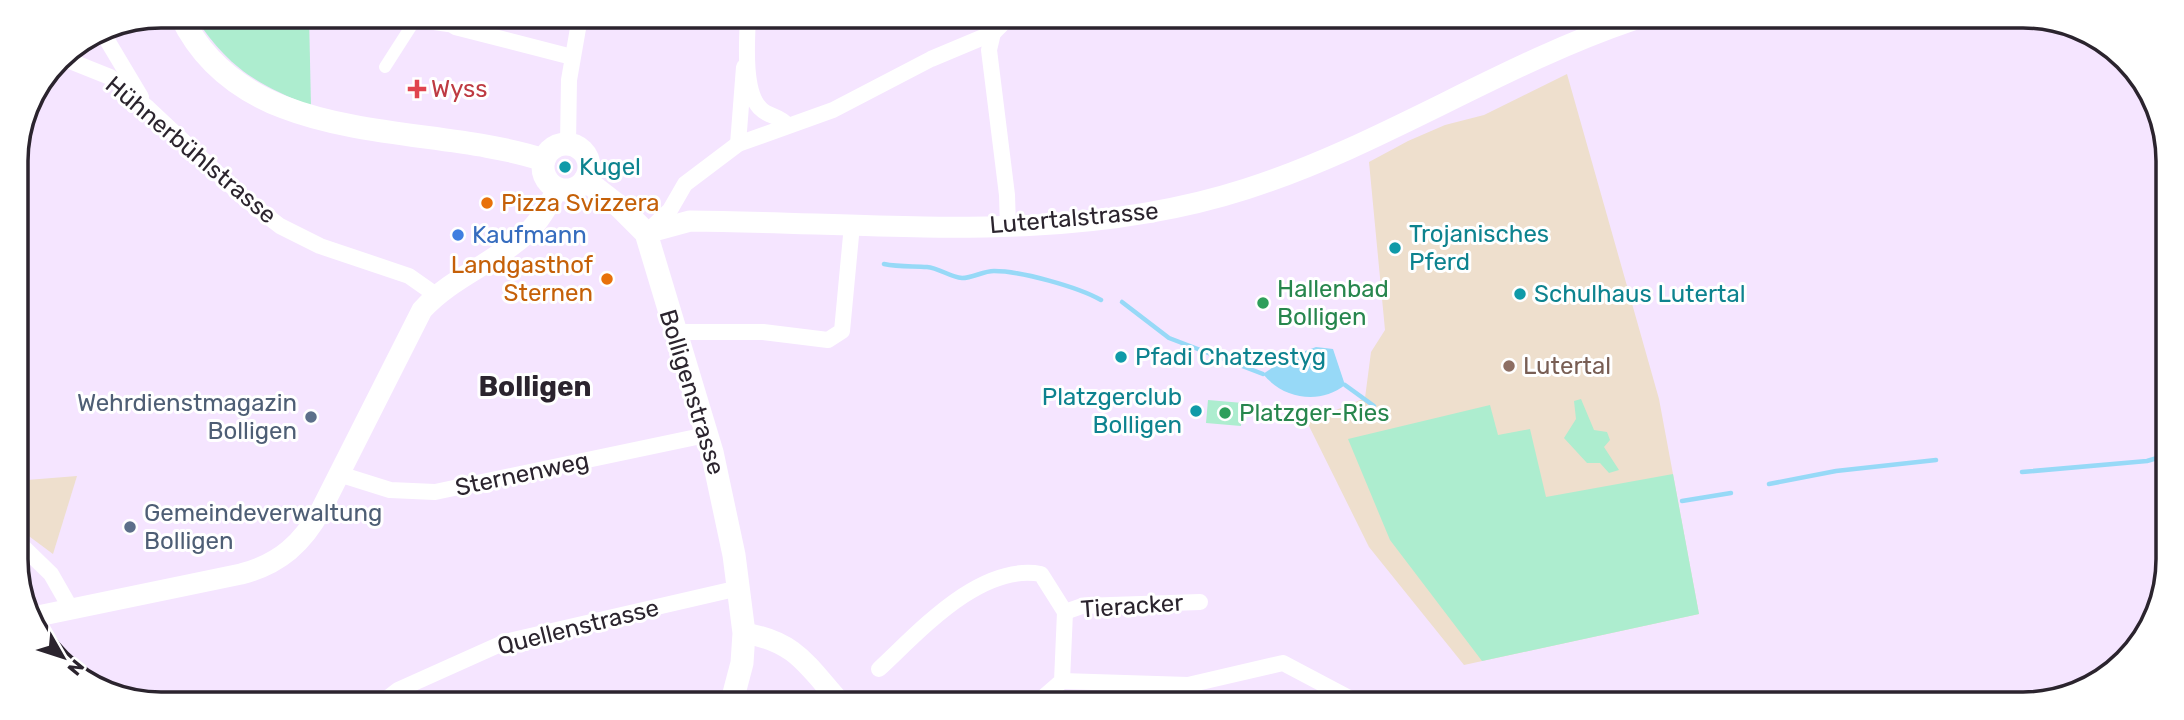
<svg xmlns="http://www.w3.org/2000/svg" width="2184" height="720" font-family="Rubik,sans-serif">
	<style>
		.education { fill: #eedfcd }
		.green { fill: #adedcf }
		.water { fill: #97d9f7 }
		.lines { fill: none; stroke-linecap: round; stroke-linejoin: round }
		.stream { stroke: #97d9f7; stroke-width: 4.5 }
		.pedestrian { stroke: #fff; stroke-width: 12 }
		.minor { stroke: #fff; stroke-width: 16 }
		.tertiary { stroke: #fff; stroke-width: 21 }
		.secondary { stroke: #fff; stroke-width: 23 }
		.health-dot { fill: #e0444e; stroke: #fff; stroke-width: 2.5 }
		.culture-dot { fill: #0f9aa8; stroke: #fff; stroke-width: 2.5 }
		.food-dot { fill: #e8710a; stroke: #fff; stroke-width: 2.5 }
		.shop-dot { fill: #3f7fe0; stroke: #fff; stroke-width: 2.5 }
		.leisure-dot { fill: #2e9e5b; stroke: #fff; stroke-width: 2.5 }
		.education-dot { fill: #8d6e63; stroke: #fff; stroke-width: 2.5 }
		.service-dot { fill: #5c6f8a; stroke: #fff; stroke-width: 2.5 }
		.labels { text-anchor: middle; stroke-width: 6; stroke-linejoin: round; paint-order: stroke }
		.health-label { font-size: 24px; fill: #be3a42; stroke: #fff; text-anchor: start }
		.street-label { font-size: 24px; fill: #2b242e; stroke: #fff }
		.culture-label { font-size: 24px; fill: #0d838f; stroke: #fff; text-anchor: start }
		.food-label { font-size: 24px; fill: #c56008; stroke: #fff; text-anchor: start }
		.shop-label { font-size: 24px; fill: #366cbe; stroke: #fff; text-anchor: start }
		.leisure-label { font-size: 24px; fill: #27864d; stroke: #fff; text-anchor: start }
		.education-label { font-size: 24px; fill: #785e54; stroke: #fff; text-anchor: start }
		.service-label { font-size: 24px; fill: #4e5e75; stroke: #fff; text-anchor: end }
		.quarter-label { font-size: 28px; font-weight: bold; fill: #2b242e; stroke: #fff }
		.rim { fill: none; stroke: #2b242e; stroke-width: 3.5 }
	</style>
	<rect width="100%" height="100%" fill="#f5e5ff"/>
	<!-- education -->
	<g class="education">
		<polygon points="1567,74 1659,399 1699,614 1464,665 1369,547 1307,422 1365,398 1371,352 1385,330 1369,162 1408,141 1445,125 1484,115"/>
		<polygon points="77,476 53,554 18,528 18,510 27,480"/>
	</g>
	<!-- green -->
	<g class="green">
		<path d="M194 16H309L311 106C255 84 228 67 194 16Z"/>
		<polygon points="1581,399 1594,430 1607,432 1610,440 1604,447 1619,470 1609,473 1600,463 1587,463 1564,438 1576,419 1574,401"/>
		<polygon points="1208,400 1243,403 1241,426 1206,423"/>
		<polygon points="1490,405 1498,435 1530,429 1546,497 1673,474 1699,614 1482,661 1390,540 1348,439"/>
	</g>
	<!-- water -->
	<path class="water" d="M1316 347 1333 349 1345 385C1320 405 1283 399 1263 374L1287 358Z"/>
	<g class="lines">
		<!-- stream -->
		<g class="stream">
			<path d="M884 264C899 267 912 266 927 267 939 268 950 277 962 278 973 278 983 271 994 271 1021 271 1078 287 1101 300"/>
			<polyline points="1122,302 1169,338 1263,374"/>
			<polyline points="1345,385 1374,406"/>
			<polyline points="2022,472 2147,461 2164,456"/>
			<polyline points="1769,484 1836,471 1936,460"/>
			<polyline points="1682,501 1731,493"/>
		</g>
		<!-- pedestrian -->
		<g class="pedestrian">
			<polyline points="392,18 455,27"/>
			<polyline points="385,67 417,17"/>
		</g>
		<!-- minor -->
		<g class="minor">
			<polyline points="376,16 392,18"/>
			<path d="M748 17C747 40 743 91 760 108 768 117 779 115 787 125"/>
			<polyline points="455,27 572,57"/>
			<polyline points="101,30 141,97"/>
			<polyline points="993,33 989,50 1007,195 1008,227"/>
			<polyline points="60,57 110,77 148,108 245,199 280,226 320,246 409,276 436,295"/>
			<polyline points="568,144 569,80 580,17"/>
			<polyline points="738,144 744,67"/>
			<polyline points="648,231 670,210 685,184 738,144 833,110 931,59 993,33 1008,18"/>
			<polyline points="675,332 763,332 828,340 842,331 852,225"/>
			<polyline points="339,474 390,490 435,492 706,435"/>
			<polyline points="18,542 51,574 71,609"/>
			<polyline points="1065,612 1082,606 1200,602"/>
			<path d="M879 669C920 631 980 563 1041 574L1065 612 1062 681 1039 701"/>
			<polyline points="1062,681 1188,685 1283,663 1353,700"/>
			<polyline points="385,700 398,690 505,642 739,588"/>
		</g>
		<!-- tertiary -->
		<g class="tertiary">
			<path d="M646 233 690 221C876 222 1066 247 1246 189 1381 146 1500 65 1633 20"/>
			<path d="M33 617 241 574C280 564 303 543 322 508L422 310C452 277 495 263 527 233 540 221 549 204 558 188"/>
			<path d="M744 633C795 641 807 665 839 701"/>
		</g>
		<!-- secondary -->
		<g class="secondary">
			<path d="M181 16C245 151 426 121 544 160"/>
			<circle cx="566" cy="167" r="23"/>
			<polyline points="585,180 620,207 646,233 712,452 734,555 744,633 742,663 732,701"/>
		</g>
	</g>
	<!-- markers -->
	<path class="health-dot" d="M413.5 78.5h7v7h7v7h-7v7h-7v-7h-7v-7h7z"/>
	<g class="culture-dot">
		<circle cx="565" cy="167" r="7"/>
		<circle cx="1395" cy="248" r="7"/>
		<circle cx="1520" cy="294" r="7"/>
		<circle cx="1121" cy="357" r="7"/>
		<circle cx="1196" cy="411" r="7"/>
	</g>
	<g class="food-dot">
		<circle cx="487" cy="203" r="7"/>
		<circle cx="607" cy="279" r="7"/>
	</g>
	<circle class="shop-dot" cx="458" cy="235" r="7"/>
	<g class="leisure-dot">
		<circle cx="1263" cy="303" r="7"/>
		<circle cx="1225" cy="413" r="7"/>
	</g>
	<circle class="education-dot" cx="1509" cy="366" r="7"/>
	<g class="service-dot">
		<circle cx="311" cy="417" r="7"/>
		<circle cx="130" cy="527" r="7"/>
	</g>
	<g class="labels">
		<!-- health labels -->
		<g class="health-label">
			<text x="431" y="97">Wyss</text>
		</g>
		<!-- street labels -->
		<g class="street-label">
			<text transform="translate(191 150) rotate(40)" y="8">Hühnerbühlstrasse</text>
			<text transform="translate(1074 218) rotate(-5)" y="8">Lutertalstrasse</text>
			<text transform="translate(692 392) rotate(73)" y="8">Bolligenstrasse</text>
			<text transform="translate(522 474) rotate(-12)" y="8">Sternenweg</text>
			<text transform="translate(1132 606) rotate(-4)" y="8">Tieracker</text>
			<text transform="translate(578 627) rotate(-14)" y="8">Quellenstrasse</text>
		</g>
		<!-- culture labels -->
		<g class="culture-label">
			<text x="579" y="175">Kugel</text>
			<text x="1409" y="242">Trojanisches<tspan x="1409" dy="28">Pferd</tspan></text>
			<text x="1534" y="302">Schulhaus Lutertal</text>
			<text x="1135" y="365">Pfadi Chatzestyg</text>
			<text x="1182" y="405" text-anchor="end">Platzgerclub<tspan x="1182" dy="28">Bolligen</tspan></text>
		</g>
		<!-- food labels -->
		<g class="food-label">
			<text x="501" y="211">Pizza Svizzera</text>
			<text x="593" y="273" text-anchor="end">Landgasthof<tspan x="593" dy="28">Sternen</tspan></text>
		</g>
		<!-- shop labels -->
		<g class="shop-label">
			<text x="472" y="243">Kaufmann</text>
		</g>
		<!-- leisure labels -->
		<g class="leisure-label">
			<text x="1277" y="297">Hallenbad<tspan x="1277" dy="28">Bolligen</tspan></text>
			<text x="1239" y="421">Platzger-Ries</text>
		</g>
		<!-- education labels -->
		<g class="education-label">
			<text x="1523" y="374">Lutertal</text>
		</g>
		<!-- service labels -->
		<g class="service-label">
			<text x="297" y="411">Wehrdienstmagazin<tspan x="297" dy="28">Bolligen</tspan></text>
			<text x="144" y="521" text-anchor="start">Gemeindeverwaltung<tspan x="144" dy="28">Bolligen</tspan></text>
		</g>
		<!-- quarter labels -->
		<g class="quarter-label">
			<text x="535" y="396">Bolligen</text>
		</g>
	</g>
	<!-- crop -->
	<path d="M0 0H2184V720H0ZM161 28H2023A133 133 0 0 1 2156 161V559A133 133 0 0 1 2023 692H161A133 133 0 0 1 28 559V161A133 133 0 0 1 161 28Z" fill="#fff" fill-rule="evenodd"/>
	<path class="rim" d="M161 28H2023A133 133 0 0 1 2156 161V559A133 133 0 0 1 2023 692H161A133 133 0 0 1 28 559V161A133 133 0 0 1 161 28Z"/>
	<!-- north arrow -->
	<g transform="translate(63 657) rotate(129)" stroke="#ffffff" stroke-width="5" paint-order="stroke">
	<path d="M0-5L12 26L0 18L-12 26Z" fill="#2b242e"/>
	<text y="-10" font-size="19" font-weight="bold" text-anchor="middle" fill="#2b242e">N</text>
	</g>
</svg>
